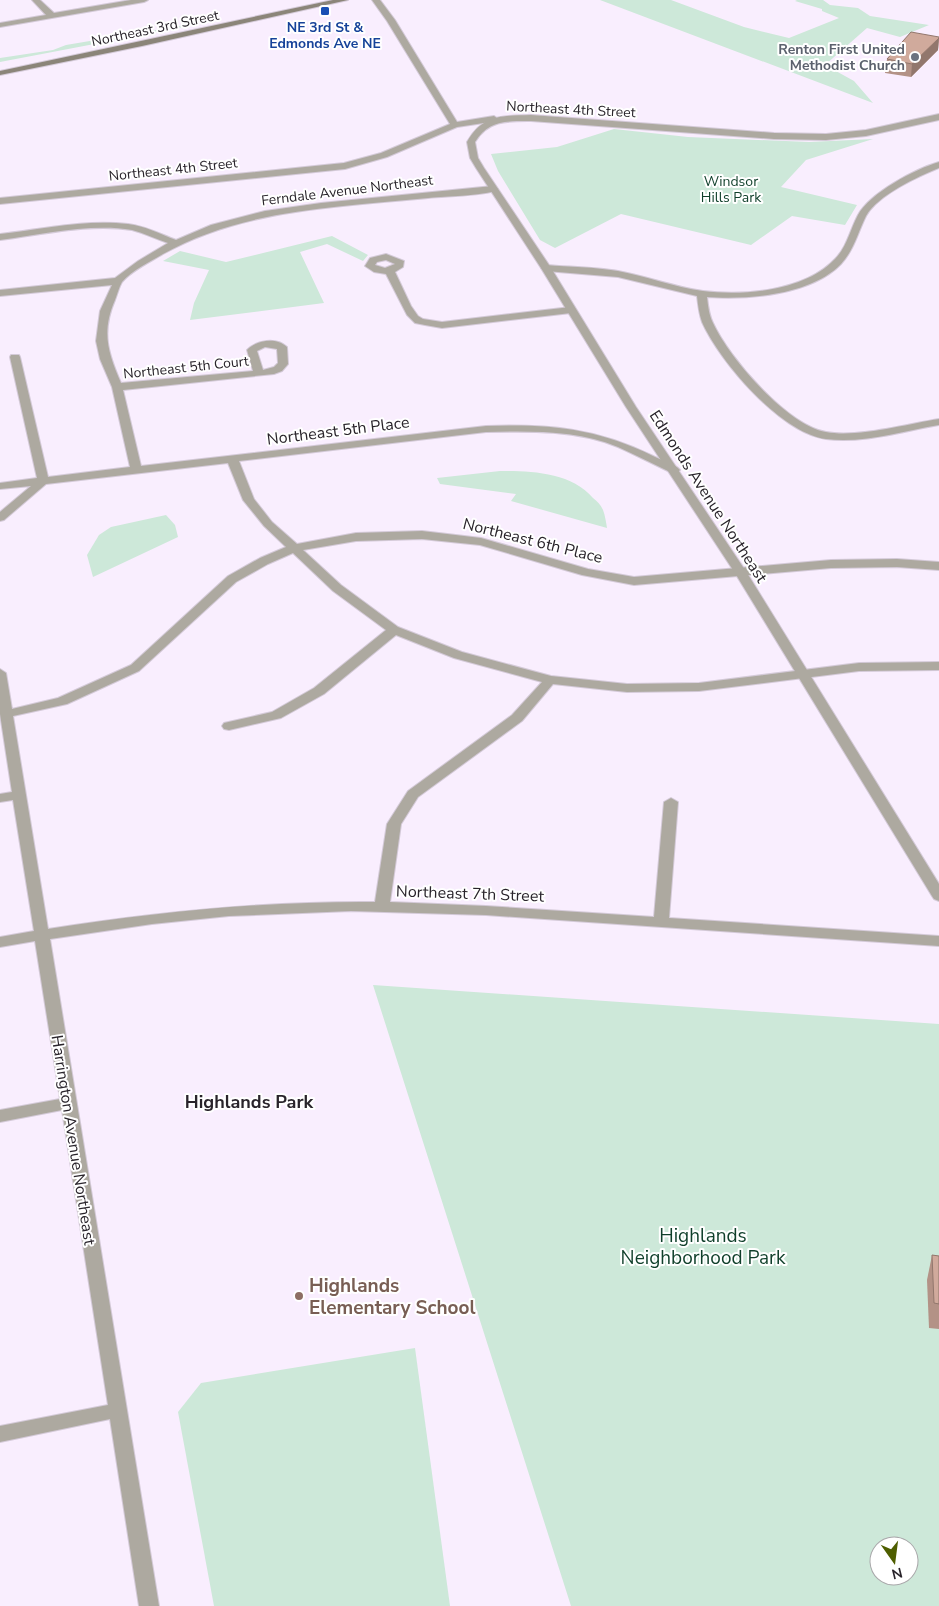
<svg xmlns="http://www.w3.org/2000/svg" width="939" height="1606" font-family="'Nunito Sans',sans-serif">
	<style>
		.green { fill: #cde8d9; fill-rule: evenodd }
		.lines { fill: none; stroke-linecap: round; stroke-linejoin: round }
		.minor-casing { stroke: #d4cad8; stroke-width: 2 }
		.tertiary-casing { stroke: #d4cad8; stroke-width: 2 }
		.secondary-casing { stroke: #d4cad8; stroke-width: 2 }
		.minor { fill: #ada9a0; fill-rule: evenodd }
		.tertiary { fill: #ada9a0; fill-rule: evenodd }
		.secondary { fill: #8b8579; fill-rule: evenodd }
		.wall { fill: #b39286 }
		.shaded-wall { fill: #92776d }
		.building { fill: #d0aa9c; stroke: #92776d }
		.transit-dot { fill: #1a4fb4; stroke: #fff; stroke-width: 2 }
		.worship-dot { fill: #6b7280; stroke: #fff; stroke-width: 2 }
		.education-dot { fill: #8d6e63; stroke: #fff; stroke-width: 2 }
		.labels { text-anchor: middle; stroke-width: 4; stroke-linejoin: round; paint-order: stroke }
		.far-transit-label { font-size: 14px; font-weight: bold; fill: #164399; stroke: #fff }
		.far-street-label { font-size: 14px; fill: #29242b; stroke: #fff }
		.far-worship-label { font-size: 14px; font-weight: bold; fill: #5b616d; stroke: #fff; text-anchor: end }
		.far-park-label { font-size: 14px; fill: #0f3f2a; stroke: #fff }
		.street-label { font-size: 16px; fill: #29242b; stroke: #fff }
		.neighbourhood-label { font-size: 18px; font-weight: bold; fill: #29242b; stroke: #fff }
		.near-park-label { font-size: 19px; fill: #0f3f2a; stroke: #fff }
		.near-education-label { font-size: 19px; font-weight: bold; fill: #785e54; stroke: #fff; text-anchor: start }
	</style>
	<rect width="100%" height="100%" fill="#f9eefe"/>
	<!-- green -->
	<g class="green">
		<polygon points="600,0 671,0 744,27 789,38 839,18 822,11 822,9 795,1 797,0 823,0 830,5 858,8 870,16 929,25 900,37 867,28 825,65 854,81 873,103"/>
		<polygon points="191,24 194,25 0,62 0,58 53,50 66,45"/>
		<polygon points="614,129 688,137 809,142 873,139 806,160 781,187 857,205 845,225 792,216 751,245 621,214 555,248 540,240 498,171 491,154 557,147"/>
		<polygon points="332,236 368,255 363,261 327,244 300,252 324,303 190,320 194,303 209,270 163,261 180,251 226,262"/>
		<path d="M500 471C531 471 571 472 593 498 597 501 601 505 603 510 605 515 606 522 607 528L511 501 516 494 440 484 437 478Z"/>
		<polygon points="166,515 175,525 178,537 93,577 87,555 99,535 111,527"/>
		<path d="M373 985 939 1024V1606H571ZM879 1546H909V1576H879Z"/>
		<polygon points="415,1348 450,1606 214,1606 178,1412 201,1383"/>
	</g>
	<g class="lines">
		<!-- minor casing -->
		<g class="minor-casing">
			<g id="minor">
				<polygon points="32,0 40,0 54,13 131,0 148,0 144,2 0,27 0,23 46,15"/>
				<polygon points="372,0 380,0 395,20 457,122 494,116 498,119 497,121 457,127 387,157 345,169 0,204 0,198 344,163 381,153 450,124 387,21"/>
				<path d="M939 162V168C917 177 878 195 866 216 858 232 854 250 841 264 811 295 748 300 707 297 708 306 709 315 713 323 729 358 787 425 826 432 857 438 907 424 939 419V425C903 431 862 444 826 439 781 433 720 362 702 322 699 314 698 305 697 296L618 277 546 271 541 268 546 265C570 267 594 267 618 271 646 276 674 287 703 291 744 296 805 291 835 259 847 247 850 230 858 215 870 193 915 169 939 162Z"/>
				<path d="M493 186 498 189 496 191C474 196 450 196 428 198 338 207 243 209 163 254 150 262 132 270 122 282 119 287 117 295 115 300 101 332 108 353 121 383L253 371 247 350C257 340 276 337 287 347L288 364 282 371 274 374 123 390 141 466 486 426C549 424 596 428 653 456 661 460 674 463 680 470L678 472H670C653 464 636 455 618 447 577 430 530 431 486 432L239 461 254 499 272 522 297 544 356 533 422 531 481 538 588 569 634 577 831 560 897 559 939 562V570L897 567 831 568 634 585 582 575 480 545 422 539 356 541 303 550 341 585 398 627 462 652 551 676 627 684 699 683 859 663 939 662V670L859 671 699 691 627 692 553 684 522 721 418 797 401 824 390 902 486 906 654 917 664 802 671 798 678 802 669 918 939 936V946L486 915 351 911 229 916 152 924 50 939 159 1606H139L110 1419 0 1442V1426L108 1405 62 1110 0 1122V1110L60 1099 35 941 0 947V937L34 931 13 800 0 802V794L12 792 0 714V669L6 673 12 709 58 698 131 665 228 576 260 558 286 547 264 526 243 500 228 463 46 484 4 520 0 521V512L31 486 0 489V483L37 478 10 357 11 355H19L20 357 48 477 130 467 112 387 100 359 96 341 100 311 112 285 0 296V290L115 278 138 261 168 243C156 239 144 233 132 230 89 223 42 235 0 240V234C42 229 86 219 128 224 145 226 160 234 176 240L211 225 265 211 321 203ZM265 347 277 349 278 363 274 367 263 370 257 351ZM293 553 333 591 386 630 314 688 272 712 224 723 222 726 224 729 229 730 281 718 324 694 396 635 454 658 542 682 512 715 408 791 387 824 375 902C265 901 157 912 48 929L13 716 67 704 139 671 236 582 268 564Z"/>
				<path d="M386 254 404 261 403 267 395 272 411 306 418 316 423 319 442 322 571 307 576 310 571 313 442 328 425 325 415 323 407 315 386 274 374 272 365 266 370 258ZM386 260 395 264 385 268 375 265 377 262Z"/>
			</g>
		</g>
		<!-- tertiary casing -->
		<g class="tertiary-casing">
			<path id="tertiary" d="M939 114V120L866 136 826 140 774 139 531 121C508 121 488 120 475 142L478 158 484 168 551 268 636 407 747 573 939 884V901L934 899 932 896 735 573 626 407 541 268 476 168 470 158 467 142C483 114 502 116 531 115L774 133 826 134 866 130Z"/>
		</g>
		<!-- secondary casing -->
		<g class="secondary-casing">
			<polygon id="secondary" points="333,0 348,0 142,46 0,75 0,71"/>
		</g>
		<!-- minor -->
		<use href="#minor" class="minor"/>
		<!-- tertiary -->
		<use href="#tertiary" class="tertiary"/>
		<!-- secondary -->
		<use href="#secondary" class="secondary"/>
	</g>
	<!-- wall -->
	<g class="wall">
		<polygon points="939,37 938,50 911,77 885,73 887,59"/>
		<polygon points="932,1255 939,1256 939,1329 929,1328 927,1280"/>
	</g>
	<!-- shaded-wall -->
	<polygon class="shaded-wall" points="939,38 938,50 911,77 912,64"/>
	<!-- building -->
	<g class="building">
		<polygon points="911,32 939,37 939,38 912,64 887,59"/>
		<polygon points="932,1255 939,1256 939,1304 934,1303"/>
	</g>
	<!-- markers -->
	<rect class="transit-dot" x="320" y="6" width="10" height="10" rx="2.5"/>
	<circle class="worship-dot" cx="915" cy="57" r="5"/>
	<circle class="education-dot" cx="299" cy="1296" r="5"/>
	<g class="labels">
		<!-- far-transit labels -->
		<g class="far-transit-label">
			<text x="325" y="32">NE 3rd St &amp;<tspan x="325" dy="16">Edmonds Ave NE</tspan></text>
		</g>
		<!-- far-street labels -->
		<g class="far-street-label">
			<text transform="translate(155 28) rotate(-12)" y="5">Northeast 3rd Street</text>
			<text transform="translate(571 109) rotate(3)" y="5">Northeast 4th Street</text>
			<text transform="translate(173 169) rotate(-6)" y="5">Northeast 4th Street</text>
			<text transform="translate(347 190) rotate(-7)" y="5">Ferndale Avenue Northeast</text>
			<text transform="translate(186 367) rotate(-6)" y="5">Northeast 5th Court</text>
		</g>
		<!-- far-worship labels -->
		<g class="far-worship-label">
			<text x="905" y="54">Renton First United<tspan x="905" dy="16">Methodist Church</tspan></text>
		</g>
		<!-- far-park labels -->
		<g class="far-park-label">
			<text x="731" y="186">Windsor<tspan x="731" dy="16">Hills Park</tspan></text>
		</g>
		<!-- street labels -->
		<g class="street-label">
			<text transform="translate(338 430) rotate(-7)" y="6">Northeast 5th Place</text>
			<text transform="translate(709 496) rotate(57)" y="6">Edmonds Avenue Northeast</text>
			<text transform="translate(533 540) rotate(14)" y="6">Northeast 6th Place</text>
			<text transform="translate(470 893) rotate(2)" y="6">Northeast 7th Street</text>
			<text transform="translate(74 1140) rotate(81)" y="6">Harrington Avenue Northeast</text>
		</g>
		<!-- neighbourhood labels -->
		<g class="neighbourhood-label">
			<text x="249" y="1108">Highlands Park</text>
		</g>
		<!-- near-park labels -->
		<g class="near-park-label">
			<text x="703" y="1242">Highlands<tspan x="703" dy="22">Neighborhood Park</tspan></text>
		</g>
		<!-- near-education labels -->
		<g class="near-education-label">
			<text x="309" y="1292">Highlands<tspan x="309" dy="22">Elementary School</tspan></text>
		</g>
	</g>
	<!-- north arrow -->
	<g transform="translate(894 1561) rotate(166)"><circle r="24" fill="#ffffff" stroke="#a9a7aa"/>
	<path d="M0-4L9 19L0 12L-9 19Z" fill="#4e5e00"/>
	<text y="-8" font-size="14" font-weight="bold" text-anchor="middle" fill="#29242b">N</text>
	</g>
</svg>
